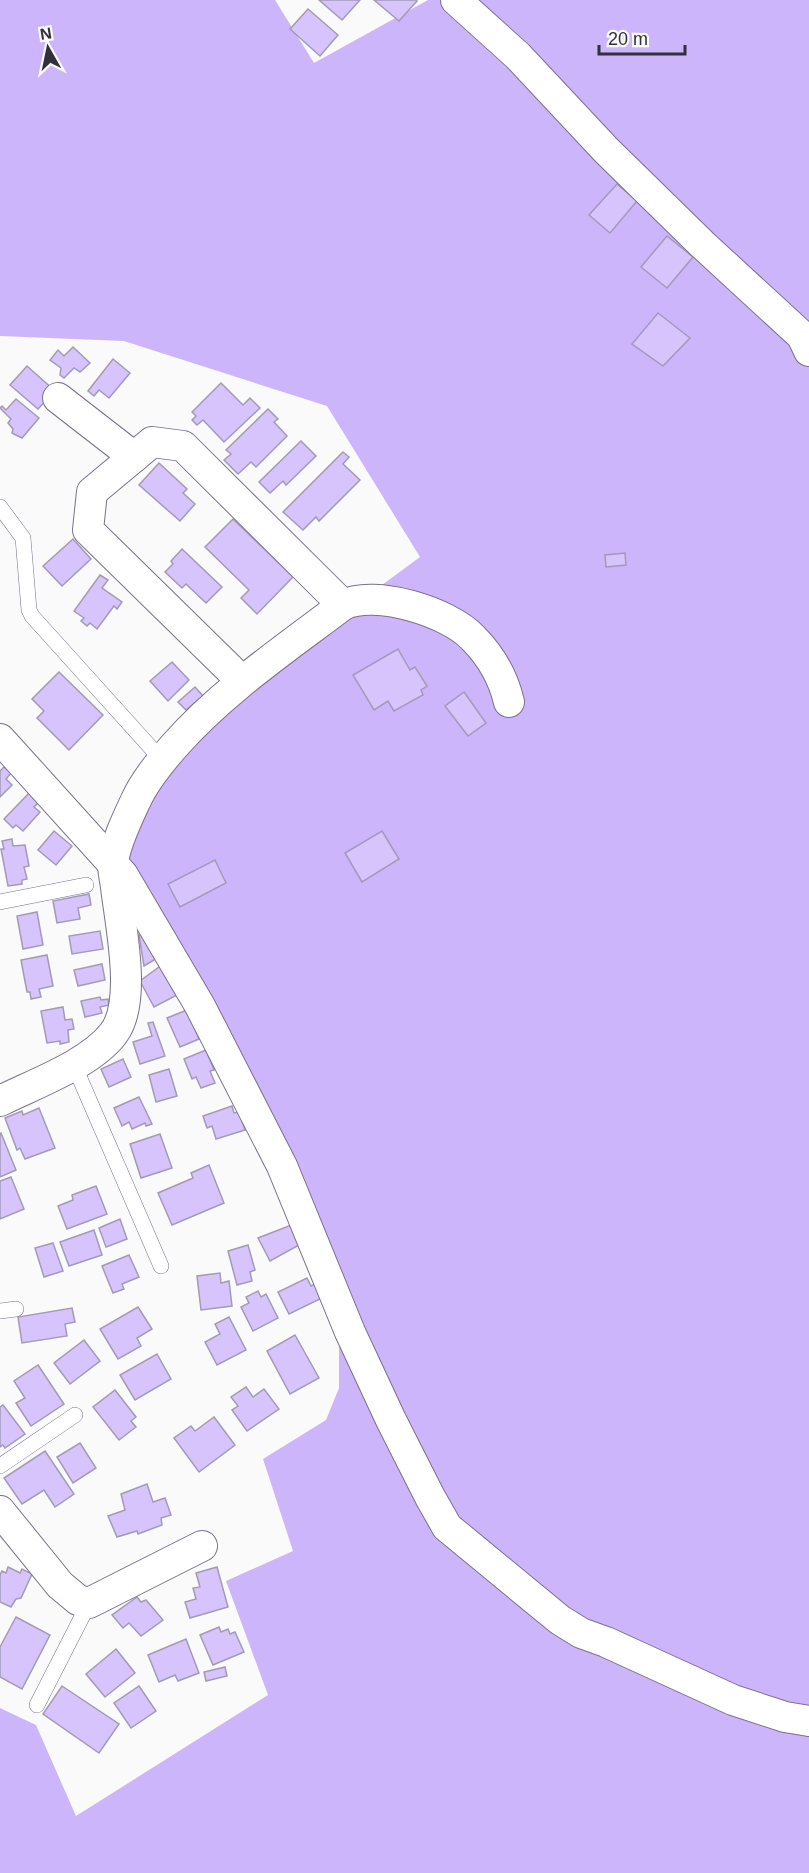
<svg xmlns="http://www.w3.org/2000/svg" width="809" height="1873" font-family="Arial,sans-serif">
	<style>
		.forest { fill: #ccb5fa }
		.building { fill: #d7c4fc; stroke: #a39ab8; stroke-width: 1.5 }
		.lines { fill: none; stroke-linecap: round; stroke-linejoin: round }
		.lane-casing { stroke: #7a718d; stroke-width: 16 }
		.street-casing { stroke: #7a718d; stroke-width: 32 }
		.lane { stroke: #fff; stroke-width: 15 }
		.street { stroke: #fff; stroke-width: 30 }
	</style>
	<rect width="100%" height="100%" fill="#fafafa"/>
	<!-- forest -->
	<polygon class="forest" points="0,0 275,0 314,63 428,0 809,0 809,1873 0,1873 0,1708 36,1725 76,1816 268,1695 226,1581 293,1551 263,1459 326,1420 339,1388 339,1338 268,1109 129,881 129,818 187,737 291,652 420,557 327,406 124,341 0,336"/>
	<!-- building -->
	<g class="building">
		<polygon points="319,0 360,0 342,20"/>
		<polygon points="374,0 416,0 417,1 399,21"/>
		<polygon points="308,9 338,35 320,56 290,29"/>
		<polygon points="617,184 637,201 610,233 589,215"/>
		<polygon points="667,236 693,257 667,288 641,267"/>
		<polygon points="658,313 690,338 663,366 632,344"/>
		<polygon points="73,347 90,363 80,372 74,368 64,378 60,375 61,368 50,360 58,350 64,356"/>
		<polygon points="113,359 130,373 109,398 99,390 94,396 88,391"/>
		<polygon points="27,366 55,391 38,409 10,385"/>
		<polygon points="221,383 243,405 250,398 260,408 224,442 203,420 197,425 192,420 196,416 192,412"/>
		<polygon points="16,399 39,418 22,438 12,433 13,429 8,423 11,419 0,408 2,406 6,410"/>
		<polygon points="268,409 278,419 274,422 287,436 256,467 251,462 238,474 224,460 231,454 226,450"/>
		<polygon points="301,441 316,456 286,485 283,481 270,493 259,482"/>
		<polygon points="343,452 349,457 343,464 360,480 319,521 316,517 303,530 283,512"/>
		<polygon points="159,463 187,489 183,493 195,504 180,521 139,485"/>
		<polygon points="233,519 293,577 257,614 241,598 249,590 205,547"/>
		<polygon points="73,539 91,559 62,586 43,566"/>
		<polygon points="182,549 222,587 206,603 186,584 182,588 165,572 173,564 171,561"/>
		<polygon points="625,553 626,565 606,567 605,555"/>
		<polygon points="100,575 108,580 102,588 122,602 117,609 114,606 97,629 90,623 87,626 81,621 84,618 74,611"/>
		<polygon points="398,649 410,670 415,667 427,686 421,690 423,695 394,711 388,701 374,710 353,675"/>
		<polygon points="172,662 189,680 168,701 150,681"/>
		<polygon points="59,672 103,715 69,750 37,718 44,711 32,699"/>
		<polygon points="195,687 203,696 186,710 178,702"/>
		<polygon points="464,692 486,723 468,736 445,706"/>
		<polygon points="4,767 11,773 6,779 12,785 0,797 0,771"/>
		<polygon points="31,791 41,800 34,807 40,812 23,831 16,825 13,828 4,819"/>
		<polygon points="54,831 72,846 56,865 38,850"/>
		<polygon points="382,831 399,859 362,882 345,853"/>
		<polygon points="12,839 13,846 25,845 29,866 24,867 27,879 22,880 22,884 8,886 1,849 4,849 2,841"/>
		<polygon points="215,860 226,883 180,907 168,884"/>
		<polygon points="89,894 91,905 78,908 80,919 57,923 53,901"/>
		<polygon points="37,912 43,945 23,949 17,916"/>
		<polygon points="100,931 103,949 72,954 69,936"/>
		<polygon points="145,934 159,957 144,966 139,935"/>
		<polygon points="47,955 53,986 39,989 41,997 31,999 30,992 27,992 21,960"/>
		<polygon points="102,964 105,980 78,986 74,970"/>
		<polygon points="163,964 179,994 154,1007 140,981"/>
		<polygon points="100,997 101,1000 108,999 109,1005 100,1007 102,1013 85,1017 81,1001"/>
		<polygon points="63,1007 65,1020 72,1019 74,1029 68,1030 69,1042 60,1044 60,1041 47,1043 41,1011"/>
		<polygon points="187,1010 199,1039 180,1047 167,1018"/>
		<polygon points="153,1022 165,1056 140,1064 133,1042 152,1036 148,1023"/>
		<polygon points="206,1050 214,1070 210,1071 215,1083 201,1088 196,1077 192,1079 184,1059"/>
		<polygon points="123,1059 131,1077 109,1087 101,1069"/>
		<polygon points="169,1069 177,1096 156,1102 149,1075"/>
		<polygon points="139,1097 152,1124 146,1126 145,1123 132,1129 129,1122 122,1126 114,1108"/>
		<polygon points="232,1106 234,1113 239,1112 245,1130 216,1139 212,1126 207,1128 203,1116"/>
		<polygon points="39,1108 55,1148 25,1159 20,1148 17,1150 5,1118 22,1111 23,1115"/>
		<polygon points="1,1133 16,1170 0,1177 0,1134"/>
		<polygon points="160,1134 172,1168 141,1178 130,1144"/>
		<polygon points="209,1165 224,1203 172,1225 158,1193 193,1178 191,1173"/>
		<polygon points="11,1177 24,1209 0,1219 0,1181"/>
		<polygon points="96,1186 107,1214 67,1229 58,1206 73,1200 72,1195"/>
		<polygon points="120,1219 127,1239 106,1247 99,1228"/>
		<polygon points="294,1224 301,1244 270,1261 258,1238"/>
		<polygon points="94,1230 102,1255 69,1266 60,1242"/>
		<polygon points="53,1243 63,1271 44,1277 35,1248"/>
		<polygon points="248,1245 255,1270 250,1272 252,1281 237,1285 228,1251"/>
		<polygon points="129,1255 139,1277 122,1284 124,1289 113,1293 102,1266"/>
		<polygon points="220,1273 221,1283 229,1281 232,1306 201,1310 197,1276"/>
		<polygon points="307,1278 311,1286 317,1283 324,1297 289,1314 278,1292"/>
		<polygon points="258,1291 261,1297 266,1294 278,1318 253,1331 241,1307 249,1303 246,1297"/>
		<polygon points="138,1307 152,1329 137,1338 141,1346 118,1359 100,1329"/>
		<polygon points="72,1308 75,1322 65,1324 67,1336 22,1343 18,1317"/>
		<polygon points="229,1317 246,1350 217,1365 205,1342 220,1334 215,1324"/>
		<polygon points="295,1335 319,1378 290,1394 267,1351"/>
		<polygon points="84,1340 100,1361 70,1384 54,1363"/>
		<polygon points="157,1354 171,1379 135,1400 120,1375"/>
		<polygon points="38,1365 64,1404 31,1426 16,1403 25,1398 14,1381"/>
		<polygon points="246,1387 253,1397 264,1389 279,1409 247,1431 232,1410 238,1406 231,1397"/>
		<polygon points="115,1390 136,1417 131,1421 136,1427 119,1440 93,1407"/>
		<polygon points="3,1405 25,1434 5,1448 3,1445 0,1447 0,1407"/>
		<polygon points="214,1417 235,1445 199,1472 174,1438 191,1426 195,1431"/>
		<polygon points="80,1443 96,1468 73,1483 57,1457"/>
		<polygon points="45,1451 74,1494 55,1507 44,1490 22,1504 4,1478"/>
		<polygon points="147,1484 153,1502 165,1498 171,1515 161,1518 162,1525 138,1534 137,1531 117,1537 108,1516 125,1510 121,1494"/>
		<polygon points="8,1567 20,1573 22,1569 32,1574 21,1598 16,1599 11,1607 0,1602 0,1575 2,1571 6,1573"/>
		<polygon points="217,1567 228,1607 190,1618 185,1602 196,1599 193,1588 200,1587 196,1573"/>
		<polygon points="137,1597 141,1602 146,1600 163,1620 141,1636 129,1623 123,1628 112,1615"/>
		<polygon points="16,1617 50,1635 22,1689 0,1677 0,1647"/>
		<polygon points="219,1627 221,1632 228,1629 230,1634 235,1632 244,1652 213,1665 200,1635"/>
		<polygon points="186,1639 199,1673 178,1681 175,1675 159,1682 148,1655"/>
		<polygon points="116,1649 135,1673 105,1697 86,1674"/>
		<polygon points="225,1667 227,1676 206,1681 204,1672"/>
		<polygon points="62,1686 119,1724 99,1753 43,1714"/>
		<polygon points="139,1686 156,1711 131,1728 114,1703"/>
	</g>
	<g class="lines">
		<!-- lane casing -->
		<g class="lane-casing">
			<g id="lane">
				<polyline points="0,507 23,538 29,610 32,616 162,760"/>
				<polyline points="0,902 86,885"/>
				<polyline points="74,1065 161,1266"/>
				<polyline points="0,1311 16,1309"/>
				<polyline points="0,1466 75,1415"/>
				<polyline points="37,1705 89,1603"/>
			</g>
		</g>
		<!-- street casing -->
		<g class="street-casing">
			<g id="street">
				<polyline points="456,0 518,56 606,150 702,244 802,336 809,351"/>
				<polyline points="58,398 134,457"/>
				<polyline points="242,681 88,530 92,492 152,442 183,446 343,605"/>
				<polyline points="0,739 123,875 200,1006 282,1166 350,1332 391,1420 430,1497 447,1527 560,1620 581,1633 606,1642 733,1700 785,1717 809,1721"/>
				<path d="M0 1101C34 1084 90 1064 113 1034 138 1003 120 924 116 887 115 880 113 871 113 864 114 846 128 817 136 800 145 780 161 761 175 745 224 690 285 649 343 605 375 589 449 612 473 638 492 657 503 677 509 702"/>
				<polyline points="0,1511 60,1585 78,1600 89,1603 202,1546"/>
			</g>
		</g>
		<!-- lane -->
		<use href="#lane" class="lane"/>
		<!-- street -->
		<use href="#street" class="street"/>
	</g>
	<!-- north arrow -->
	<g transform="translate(48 48) rotate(351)" stroke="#fafafa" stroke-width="4.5" paint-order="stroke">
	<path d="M0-4.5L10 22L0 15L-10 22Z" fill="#332f3b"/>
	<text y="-9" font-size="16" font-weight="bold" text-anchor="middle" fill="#332f3b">N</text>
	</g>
	<!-- scale -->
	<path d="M599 45v9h86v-9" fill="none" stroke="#332f3b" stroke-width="3"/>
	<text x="608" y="45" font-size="18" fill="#332f3b" stroke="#fafafa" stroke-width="4.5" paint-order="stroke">20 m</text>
</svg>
